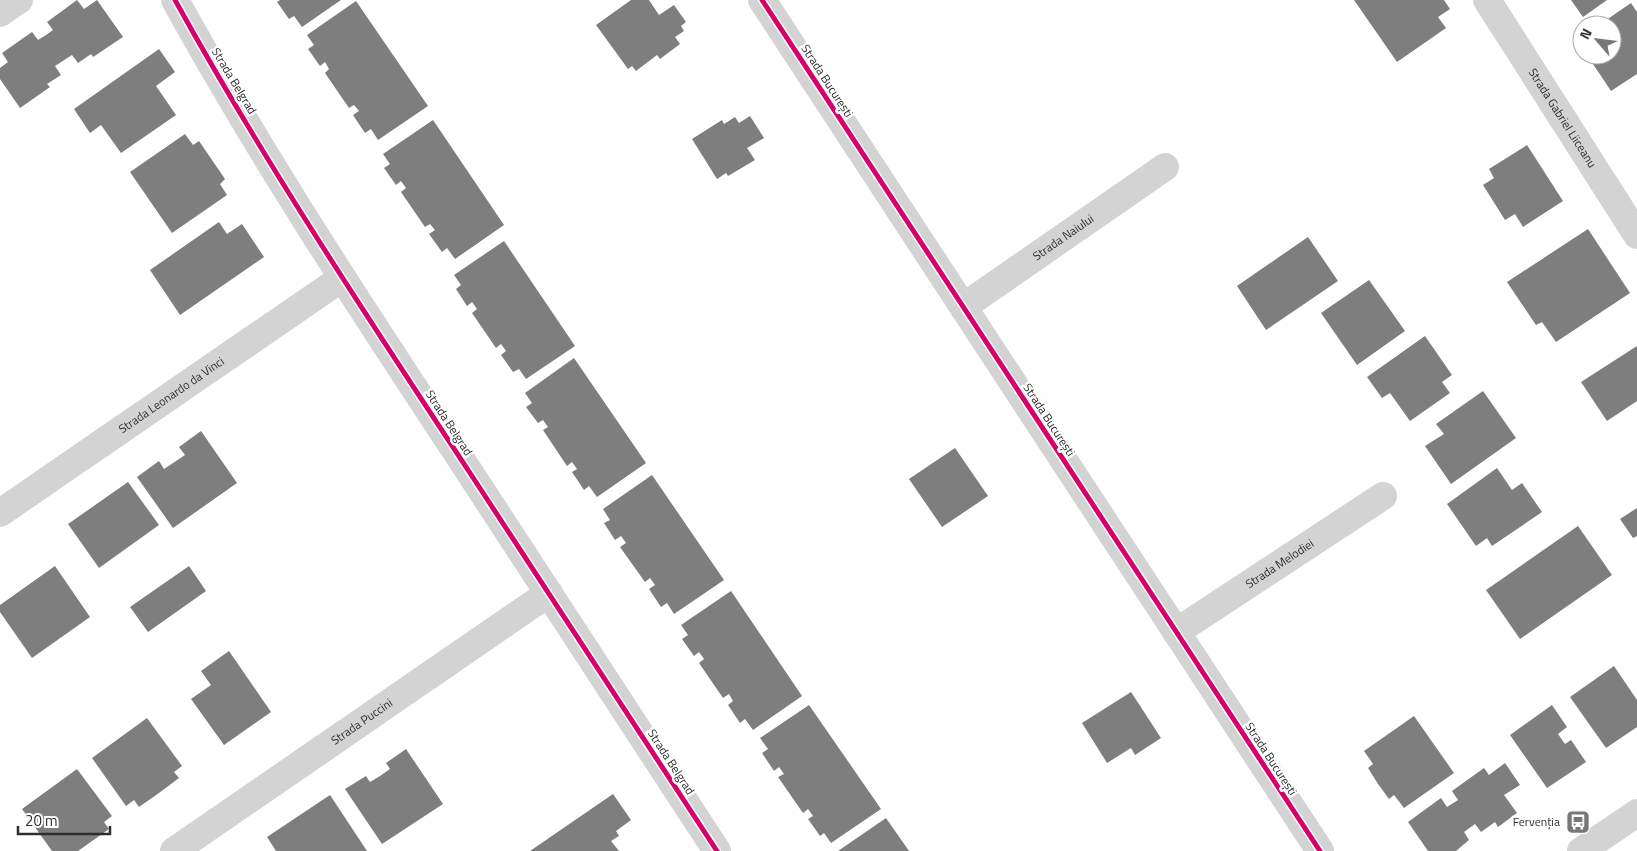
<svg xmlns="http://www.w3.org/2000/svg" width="1637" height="851" font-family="'Titillium Web',sans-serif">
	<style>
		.building { fill: #7e7e7e }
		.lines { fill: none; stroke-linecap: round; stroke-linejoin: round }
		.minor { stroke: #d3d3d3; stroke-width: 28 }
		.cycleway-casing { stroke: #fff; stroke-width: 8 }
		.cycleway { stroke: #d6006c; stroke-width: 5 }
		.labels { text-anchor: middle; stroke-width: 5; stroke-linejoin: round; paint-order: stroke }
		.street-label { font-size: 12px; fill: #2e2e2e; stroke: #fff }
		.poi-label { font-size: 12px; fill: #2e2e2e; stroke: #fff; text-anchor: end }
	</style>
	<rect width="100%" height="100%" fill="#fff"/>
	<!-- building -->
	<g class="building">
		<polygon points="77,0 84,9 97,0 123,37 93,57 91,54 78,63 72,55 55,66 61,75 47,84 50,87 20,108 0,79 0,68 8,62 2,53 32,32 38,40 46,35 53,30 47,22"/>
		<polygon points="280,0 341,0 302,27 294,16 289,19 277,2"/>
		<polygon points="631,0 649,0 659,15 674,5 686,22 681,26 684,31 675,37 680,44 660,59 657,55 636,71 632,66 628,69 596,25"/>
		<polygon points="1354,0 1444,0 1450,9 1438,17 1446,28 1397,62"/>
		<polygon points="1571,0 1607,0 1583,17"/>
		<polygon points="356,1 428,106 378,140 371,129 365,133 353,115 359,111 354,105 349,108 325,73 329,69 325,62 320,66 308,49 314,45 307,35"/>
		<polygon points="1631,3 1637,12 1637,74 1611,91 1587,55 1612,55 1612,25 1599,25"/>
		<polygon points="159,49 175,72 156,86 176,115 121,153 101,125 90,133 74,109"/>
		<polygon points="750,116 764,138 747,148 755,160 728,176 726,173 717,179 692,139 722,120 724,124 735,117 739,123"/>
		<polygon points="433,120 504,225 455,259 447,248 442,252 429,234 435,230 430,224 425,227 401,192 406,188 401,181 396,185 384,168 390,164 383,154"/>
		<polygon points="185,134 193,145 199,141 225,179 220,184 227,195 172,233 130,172"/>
		<polygon points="1527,145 1563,201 1523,227 1515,214 1505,220 1483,185 1494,178 1489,169"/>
		<polygon points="219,222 227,234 242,224 264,257 180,315 150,270"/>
		<polygon points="1588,229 1630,293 1556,342 1542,322 1536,325 1507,282"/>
		<polygon points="1308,237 1338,281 1266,330 1237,286"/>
		<polygon points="504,241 575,346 526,379 519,369 513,372 501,355 506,351 501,344 496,348 472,313 477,309 472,302 467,306 456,289 461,285 454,275"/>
		<polygon points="1369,280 1405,331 1357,365 1321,313"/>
		<polygon points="1425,336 1452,375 1442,382 1450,393 1410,421 1390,393 1382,398 1367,377"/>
		<polygon points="1637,346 1637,401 1607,421 1581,382"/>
		<polygon points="574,358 646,463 597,497 589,486 584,490 572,472 577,469 572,462 567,466 543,430 548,427 543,420 538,423 526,407 532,403 525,393"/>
		<polygon points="1483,391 1516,438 1451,484 1425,446 1444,434 1436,424"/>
		<polygon points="201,431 237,483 173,528 137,477 159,461 164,469 185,455 179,447"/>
		<polygon points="955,448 988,496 942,527 909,479"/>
		<polygon points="1497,468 1512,490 1522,483 1542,512 1492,546 1487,538 1476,546 1447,504"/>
		<polygon points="652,475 724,580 674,614 667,603 661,607 649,589 655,585 650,578 645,582 620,547 626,543 621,536 615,540 604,523 610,520 603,509"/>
		<polygon points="128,482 159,525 99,568 68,524"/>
		<polygon points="1637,508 1637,536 1633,538 1620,519"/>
		<polygon points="1578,526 1612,575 1520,639 1486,590"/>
		<polygon points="55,566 90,617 32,658 0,612 0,605"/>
		<polygon points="189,566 206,591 148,632 130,607"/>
		<polygon points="731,591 802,696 753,730 745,719 740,723 728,705 733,701 729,694 723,698 699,663 704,659 699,652 694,656 682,639 688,635 681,625"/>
		<polygon points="229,651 271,712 224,745 191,699 211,685 201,671"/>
		<polygon points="1614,666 1637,700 1637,727 1606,748 1570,697"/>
		<polygon points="1131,692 1161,738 1135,755 1131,748 1107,763 1082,723"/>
		<polygon points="809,705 881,809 831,843 824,833 820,836 808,819 813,816 808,809 803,813 778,777 784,774 779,767 774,771 762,753 768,749 760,738"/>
		<polygon points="1552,705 1567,727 1558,734 1565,744 1571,740 1586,762 1547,788 1510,735"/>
		<polygon points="1414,716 1454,773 1404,808 1394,795 1389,799 1378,784 1368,768 1373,764 1364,751"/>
		<polygon points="147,718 182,766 174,772 179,778 159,793 139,807 134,800 126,806 92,758"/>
		<polygon points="406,749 443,804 382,844 345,789 366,776 370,782 380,776 390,769 386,763"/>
		<polygon points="1505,763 1520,785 1504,795 1517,813 1498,827 1495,822 1481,832 1475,824 1464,832 1469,840 1456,851 1428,851 1408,822 1441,798 1447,807 1458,800 1452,791 1484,768 1489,775"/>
		<polygon points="77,769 112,816 104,822 109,829 78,851 52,851 22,809"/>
		<polygon points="613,794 631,820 616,831 619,836 611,841 619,851 530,851"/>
		<polygon points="330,795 367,851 276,851 267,837"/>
		<polygon points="886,818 909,851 838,851"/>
	</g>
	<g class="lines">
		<!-- minor -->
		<g class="minor">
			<path d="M175 0C265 163 368 318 470 473 553 599 635 725 717 851"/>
			<polyline points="762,0 1320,851"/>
			<path id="s1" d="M1487 0 1637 235"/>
			<polyline points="0,13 19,0"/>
			<path id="s2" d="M963 307 1165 167"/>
			<path id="s3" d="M0 513 342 278"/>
			<path id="s4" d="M1176 632 1383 496"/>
			<path id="s5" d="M174 851 549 593"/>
			<polyline points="1581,851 1637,813"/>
		</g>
		<!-- cycleway casing -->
		<g class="cycleway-casing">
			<g id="cycleway">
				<path d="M175 0C265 163 368 318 470 473 553 599 635 725 717 851"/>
				<polyline points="762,0 1320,851"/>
			</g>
		</g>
		<!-- cycleway -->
		<use href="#cycleway" class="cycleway"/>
	</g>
	<!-- icons -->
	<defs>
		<g id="bus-square" transform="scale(1.25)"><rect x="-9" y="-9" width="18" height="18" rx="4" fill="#777" stroke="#fff"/><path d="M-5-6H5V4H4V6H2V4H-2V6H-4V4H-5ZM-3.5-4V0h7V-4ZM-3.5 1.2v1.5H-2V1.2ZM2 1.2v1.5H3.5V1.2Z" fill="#fff"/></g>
	</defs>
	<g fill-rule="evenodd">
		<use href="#bus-square" x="1578" y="822"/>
	</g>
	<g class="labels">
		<!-- street labels -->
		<g class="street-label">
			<text transform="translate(234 81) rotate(59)" y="4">Strada Belgrad</text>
			<text transform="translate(827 81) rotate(57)" y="4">Strada București</text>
			<text dy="4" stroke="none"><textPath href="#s1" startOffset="140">Strada Gabriel Liiceanu</textPath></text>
			<text dy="4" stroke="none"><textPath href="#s2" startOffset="122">Strada Naiului</textPath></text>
			<text dy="4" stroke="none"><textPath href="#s3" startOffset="208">Strada Leonardo da Vinci</textPath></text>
			<text transform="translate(1049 420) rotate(57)" y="4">Strada București</text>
			<text transform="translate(449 423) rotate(57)" y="4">Strada Belgrad</text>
			<text dy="4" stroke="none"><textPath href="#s4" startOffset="124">Strada Melodiei</textPath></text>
			<text dy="4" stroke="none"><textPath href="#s5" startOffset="228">Strada Puccini</textPath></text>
			<text transform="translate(1271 759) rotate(57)" y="4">Strada București</text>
			<text transform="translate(671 762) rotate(57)" y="4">Strada Belgrad</text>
		</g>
		<!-- poi labels -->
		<g class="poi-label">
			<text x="1560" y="826">Fervenția</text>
		</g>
	</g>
	<!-- north arrow -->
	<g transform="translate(1597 40) rotate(298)"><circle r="24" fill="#ffffff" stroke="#ababab"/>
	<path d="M0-4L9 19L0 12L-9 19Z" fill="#777777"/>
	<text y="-8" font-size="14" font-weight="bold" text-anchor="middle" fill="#2e2e2e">N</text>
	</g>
	<!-- scale -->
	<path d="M18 826v8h92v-8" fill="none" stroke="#2e2e2e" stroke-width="2.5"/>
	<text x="25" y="826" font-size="15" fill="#2e2e2e" stroke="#ffffff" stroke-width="4" paint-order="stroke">20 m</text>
</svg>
